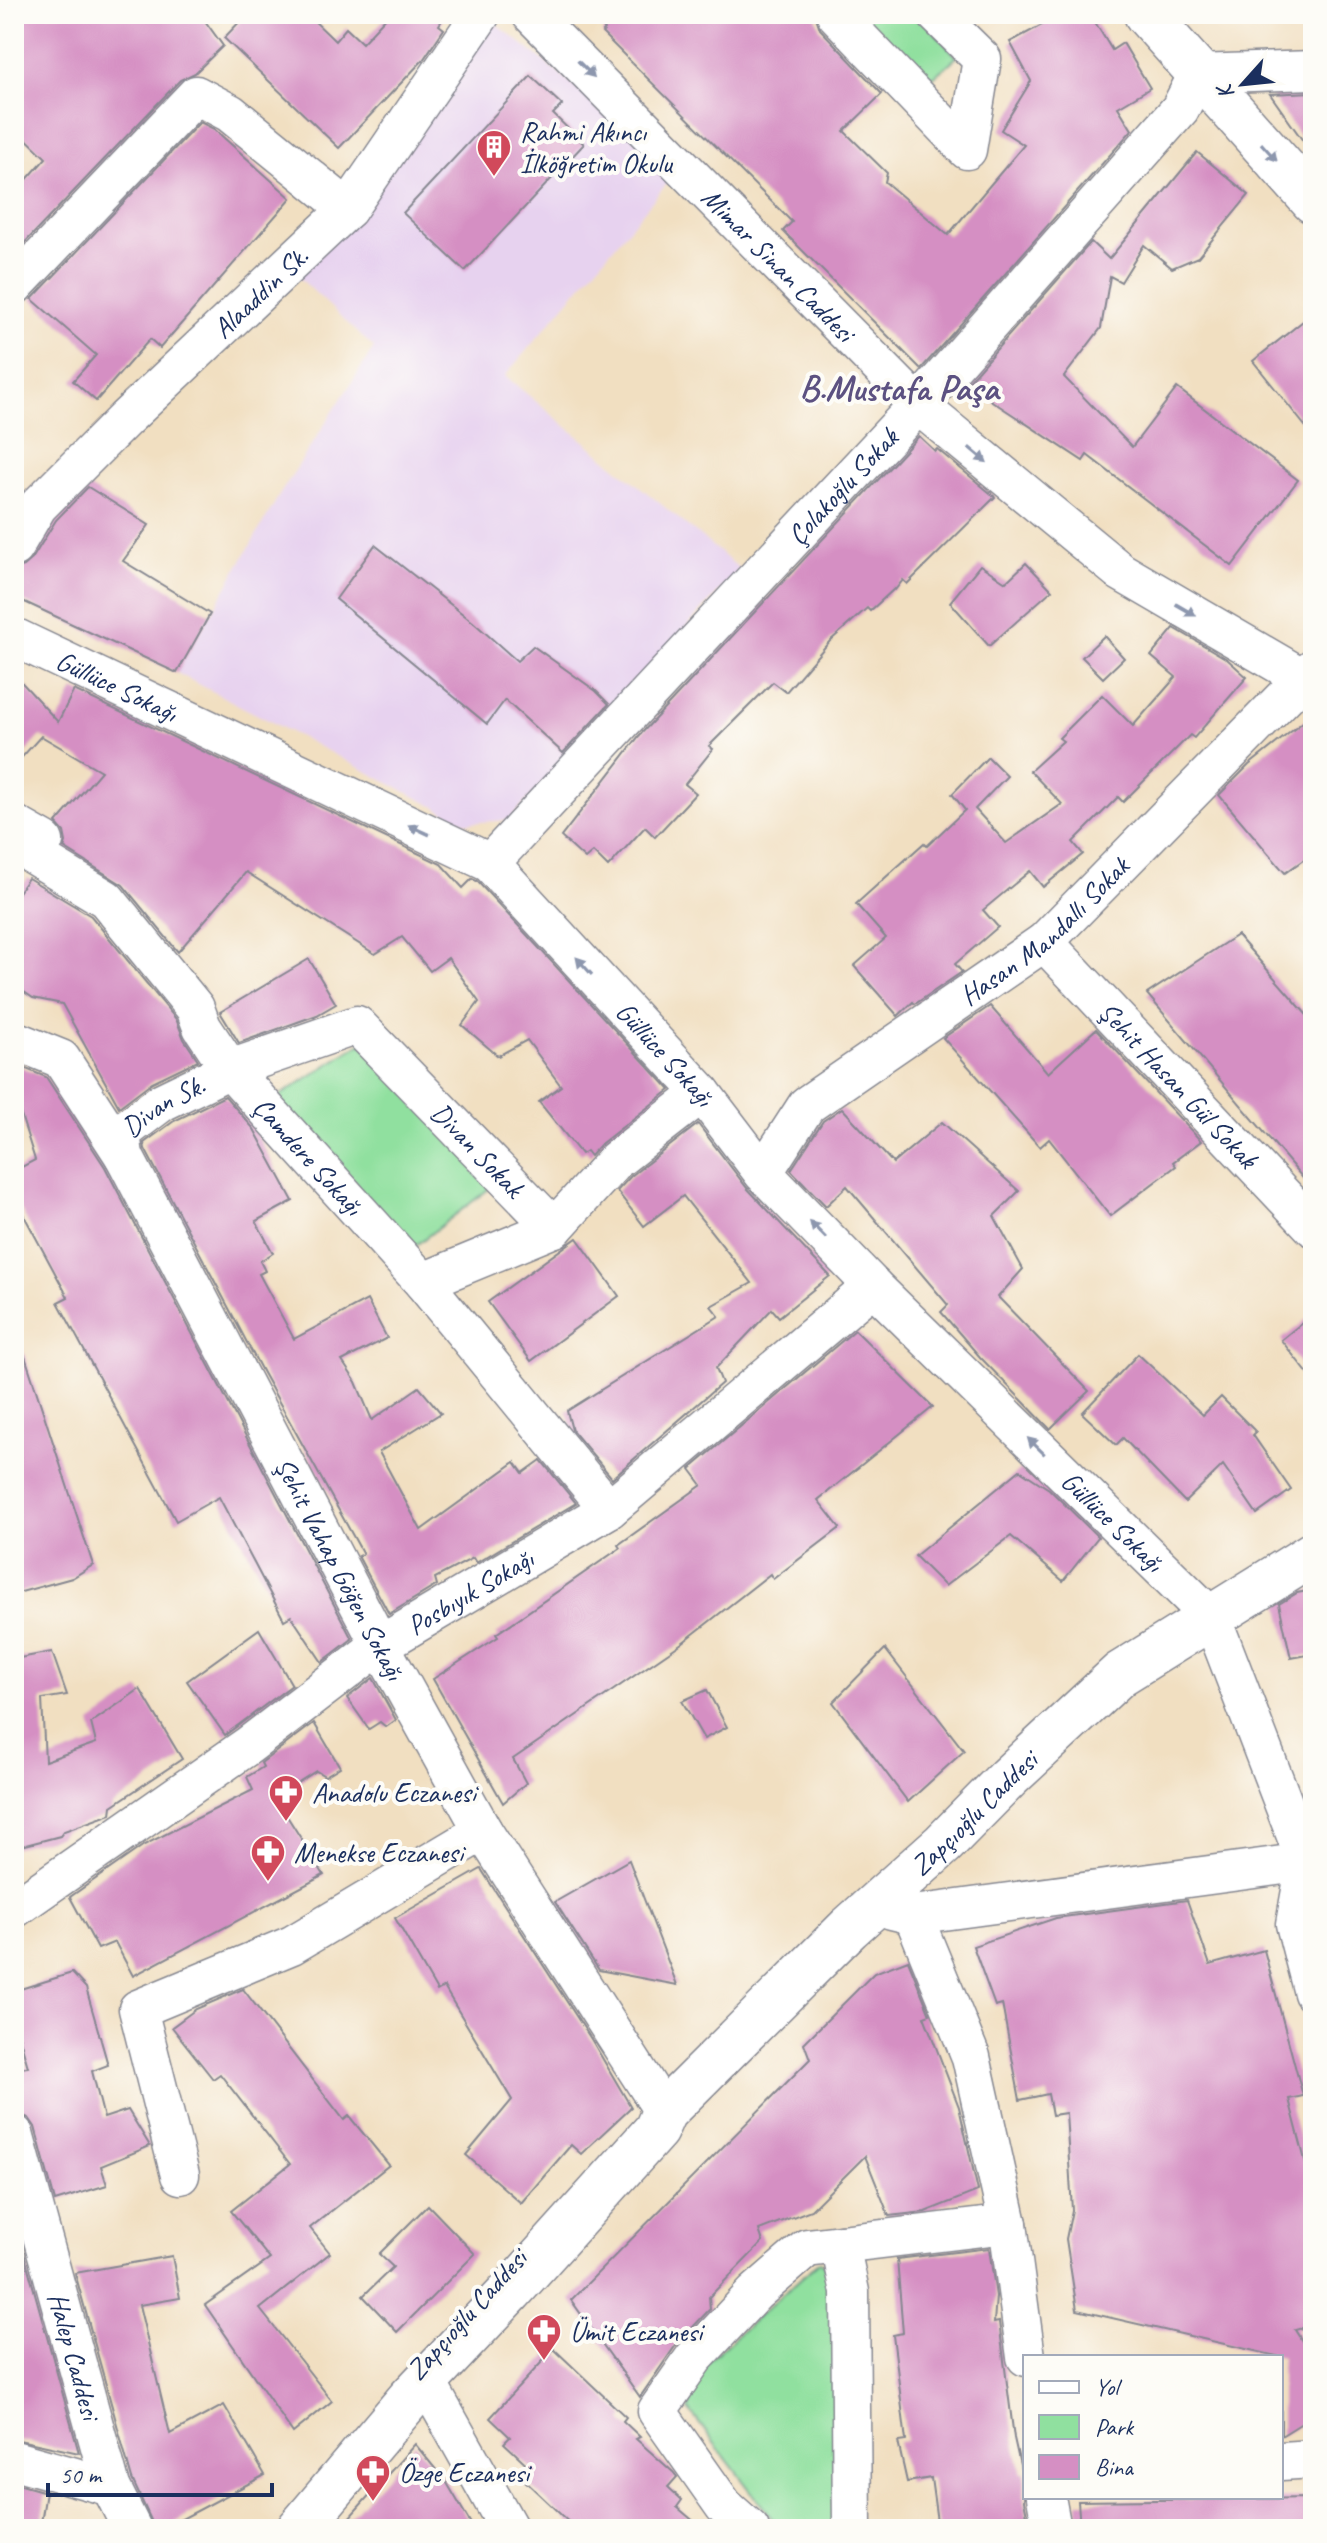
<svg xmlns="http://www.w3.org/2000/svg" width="1327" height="2543" font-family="Caveat,sans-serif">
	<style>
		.built { fill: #e7d2ef }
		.green { fill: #90e09f; stroke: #56887e; stroke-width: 2 }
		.building { fill: #d58fc3 }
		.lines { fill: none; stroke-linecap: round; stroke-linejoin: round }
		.minor-casing { stroke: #868790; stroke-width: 41 }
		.major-casing { stroke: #868790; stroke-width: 47 }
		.minor { stroke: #fff; stroke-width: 38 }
		.major { stroke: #fff; stroke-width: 44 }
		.oneway { fill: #8d97ae }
		.labels { text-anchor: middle; stroke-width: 8; stroke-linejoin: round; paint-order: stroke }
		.poi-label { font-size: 28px; fill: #1b2f5e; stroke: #fdfcf7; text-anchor: start }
		.street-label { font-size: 28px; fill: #1b2f5e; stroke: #fdfcf7 }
		.district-label { font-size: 36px; font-weight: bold; fill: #5c5181; stroke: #fdfcf7 }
	</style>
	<rect width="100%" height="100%" fill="#fdfcf7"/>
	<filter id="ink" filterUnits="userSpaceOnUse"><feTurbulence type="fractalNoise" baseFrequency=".0125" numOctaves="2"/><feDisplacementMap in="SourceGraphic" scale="16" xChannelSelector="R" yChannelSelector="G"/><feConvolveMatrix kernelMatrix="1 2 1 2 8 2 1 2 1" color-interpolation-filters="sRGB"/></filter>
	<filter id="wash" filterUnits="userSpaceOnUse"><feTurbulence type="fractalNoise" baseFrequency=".006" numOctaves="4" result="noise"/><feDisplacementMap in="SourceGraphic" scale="32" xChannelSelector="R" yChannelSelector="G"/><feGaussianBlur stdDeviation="1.8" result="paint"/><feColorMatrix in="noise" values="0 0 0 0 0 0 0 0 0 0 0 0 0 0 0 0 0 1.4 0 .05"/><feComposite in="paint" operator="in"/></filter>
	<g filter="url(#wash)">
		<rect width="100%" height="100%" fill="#f1dfc1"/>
		<!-- built -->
		<polygon class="built" points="494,22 680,168 505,376 740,569 509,820 466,823 177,673 280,494 374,348 287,266"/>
		<!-- green -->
		<g class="green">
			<polygon points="851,14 919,14 957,57 919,89"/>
			<polygon points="361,1043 494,1185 411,1249 271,1102"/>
			<polygon points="820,2261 832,2276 843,2529 780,2529 689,2410 700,2368"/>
		</g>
		<g id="blocks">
			<!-- building -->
			<g class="building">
				<polygon points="14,14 200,14 223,46 195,73 180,80 14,254 14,194 46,158 14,127"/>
				<polygon points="247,14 307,14 335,41 346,28 362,43 389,14 446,14 439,25 444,29 423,60 339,148 224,38"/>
				<polygon points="591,14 815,14 820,29 882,94 844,131 887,173 885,182 948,235 1024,145 1001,130 1031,81 1010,42 1046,23 1040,14 1090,14 1112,50 1123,43 1150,88 1118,107 1132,130 921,369 783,231 792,222 602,33 605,30"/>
				<polygon points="531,76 562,105 553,114 584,144 465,271 403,213"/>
				<polygon points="1313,92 1313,155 1270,94"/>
				<polygon points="200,122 214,129 291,198 160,348 150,339 96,401 73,381 96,355 32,299"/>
				<polygon points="1197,152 1249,195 1198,257 1172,268 1144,245 1121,282 1110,276 1101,328 1064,377 1132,447 1177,388 1298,480 1232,566 1087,455 1083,461 966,384 1091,242 1109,259"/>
				<polygon points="1313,313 1313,436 1253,361"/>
				<polygon points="919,436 935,451 937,449 995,497 907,584 903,580 895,590 894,589 870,611 867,608 830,641 786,692 773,682 709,746 713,749 685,784 696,793 655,837 645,827 608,867 593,852 585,859 561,837 639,736"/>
				<polygon points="88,487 149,525 123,561 210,614 177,673 14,597 14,569 24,566 32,559 56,520"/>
				<polygon points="375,545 473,622 517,661 533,646 596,691 609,704 563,753 505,700 487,724 336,599"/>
				<polygon points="1026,563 1052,590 989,646 950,602 980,565 1006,582"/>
				<polygon points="1174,628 1227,659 1247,677 1194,738 1190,735 1123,802 1118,797 1073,842 1083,854 1043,887 1030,871 983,910 998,927 955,964 962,972 915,1004 913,1002 898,1016 854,966 886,938 856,904 924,843 927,846 965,810 952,794 988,757 1007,776 975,809 1006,843 1062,804 1030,771 1063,741 1059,738 1102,695 1133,726 1176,677 1151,656"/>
				<polygon points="1104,636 1124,658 1103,678 1082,657"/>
				<polygon points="14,674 58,722 74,690 441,864 463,888 472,879 477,881 670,1090 602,1143 590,1156 586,1151 581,1154 539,1102 561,1086 527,1040 498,1056 462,1025 479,1002 448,958 430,971 402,937 375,954 246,872 178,952 123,885 64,848 66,842 64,832 56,823 101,771 41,736 14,766"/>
				<polygon points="1313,714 1313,853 1285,873 1219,795 1249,765"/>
				<polygon points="28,878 91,916 176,1019 184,1039 198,1060 152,1082 119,1107 62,1004 33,998 14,985 14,898"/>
				<polygon points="1237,935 1313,1022 1313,1190 1147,994"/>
				<polygon points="309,959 336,1004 317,1015 239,1043 220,1012"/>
				<polygon points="990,1006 1048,1073 1096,1029 1201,1141 1173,1162 1176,1166 1110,1216 1049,1139 1040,1147 943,1038"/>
				<polygon points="14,1064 46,1077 105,1167 352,1639 322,1662 291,1616 284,1620 219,1497 176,1521 58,1302 68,1297 14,1197 14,1171 35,1160 14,1093"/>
				<polygon points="225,1096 254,1129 293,1201 256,1221 273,1253 260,1261 265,1271 259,1274 294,1339 367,1300 387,1338 342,1361 356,1382 372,1420 419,1387 441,1413 379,1452 421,1530 515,1462 523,1473 541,1460 576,1503 476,1563 473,1558 435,1578 437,1585 389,1614 358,1556 363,1554 263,1373 145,1149 144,1143 174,1121"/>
				<polygon points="842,1108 893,1163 942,1122 1019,1191 994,1216 1023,1269 998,1297 1089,1391 1050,1429 980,1357 941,1312 948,1305 847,1186 826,1206 791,1170 823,1121"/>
				<polygon points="698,1124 747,1188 830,1276 779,1317 772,1309 716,1368 722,1383 612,1478 572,1430 567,1411 719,1316 711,1306 752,1283 683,1196 644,1226 617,1191 631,1176"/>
				<polygon points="577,1238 619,1296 531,1361 488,1302"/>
				<polygon points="1313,1314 1313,1380 1281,1340"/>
				<polygon points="855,1330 933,1407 818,1500 840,1528 773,1579 770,1574 682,1643 513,1759 526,1783 503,1803 433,1679 498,1637 496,1634 620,1548 618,1545 702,1485 690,1469"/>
				<polygon points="19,1338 93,1565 72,1578 14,1594 14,1339"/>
				<polygon points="1138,1354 1203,1415 1221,1397 1256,1432 1253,1435 1291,1490 1257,1514 1223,1465 1185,1502 1123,1438 1116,1445 1082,1413"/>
				<polygon points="1020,1470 1049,1489 1098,1537 1063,1581 1011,1536 945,1586 915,1556"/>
				<polygon points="1313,1590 1313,1654 1291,1658 1279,1604 1297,1593"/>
				<polygon points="259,1629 292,1685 225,1735 187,1681"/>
				<polygon points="885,1649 964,1751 908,1802 833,1702"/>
				<polygon points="52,1652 67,1695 42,1699 45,1761 96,1743 91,1723 140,1689 182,1759 112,1806 111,1814 64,1831 60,1836 14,1848 14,1659"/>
				<polygon points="373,1678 396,1720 386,1727 380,1722 369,1729 347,1698"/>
				<polygon points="707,1690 727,1727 704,1739 682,1701"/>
				<polygon points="314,1723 340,1767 325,1776 316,1771 275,1797 324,1875 133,1976 115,1942 98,1949 70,1897 144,1845 253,1790 247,1777 263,1767 261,1763"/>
				<polygon points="629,1860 677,1985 599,1970 555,1902"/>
				<polygon points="481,1869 591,2039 631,2107 581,2154 571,2145 521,2203 466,2155 512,2100 444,1987 437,1991 395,1918"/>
				<polygon points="1187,1900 1210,1965 1264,1950 1303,2096 1289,2099 1313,2191 1313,2325 1295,2330 1313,2358 1313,2416 1281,2436 1281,2357 1077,2310 1066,2239 1072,2210 1066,2113 1052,2115 1048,2094 1020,2100 1002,2004 995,2006 973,1946 1056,1918"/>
				<polygon points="908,1960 930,2014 924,2016 959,2107 978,2191 925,2212 889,2216 865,2156 811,2210 759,2230 763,2242 709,2297 710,2309 676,2345 640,2397 571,2300 810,2059 804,2043 874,1973"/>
				<polygon points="72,1973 86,1988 108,2065 92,2071 104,2118 128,2110 150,2146 101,2166 107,2185 55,2201 35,2127 29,2118 14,2113 14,2069 28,2067 14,2018 14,1991"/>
				<polygon points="243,1989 344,2120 349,2116 389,2165 310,2228 330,2253 260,2309 332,2401 293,2433 205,2305 270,2259 231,2211 290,2164 220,2074 213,2079 172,2027 196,2009"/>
				<polygon points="428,2205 475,2254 397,2332 363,2296 393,2267 379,2254"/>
				<polygon points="14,2217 79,2453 14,2439"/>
				<polygon points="989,2248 996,2296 994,2323 999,2322 1014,2438 1022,2474 1025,2473 1024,2501 1030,2529 938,2529 931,2478 907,2482 898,2442 906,2441 893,2335 903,2333 897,2259"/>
				<polygon points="172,2256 180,2298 139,2305 170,2434 224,2405 265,2475 163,2529 155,2529 132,2479 75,2273"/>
				<polygon points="554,2349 626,2417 623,2421 640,2437 636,2439 673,2472 677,2477 668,2487 682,2500 677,2507 703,2529 576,2529 523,2479 532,2469 504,2443 510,2437 490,2418"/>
				<polygon points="415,2444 447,2483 474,2529 339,2529"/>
				<polygon points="14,2483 46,2492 40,2529 14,2529"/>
				<polygon points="1313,2498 1313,2529 1080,2529 1078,2501"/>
			</g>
		</g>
	</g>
	<g filter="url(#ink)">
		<use href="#blocks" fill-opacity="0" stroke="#868790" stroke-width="2"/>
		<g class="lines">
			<!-- minor casing -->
			<g class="minor-casing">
				<g id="minor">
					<path id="s1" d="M531 14 918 405 1121 572 1303 678 1313 688"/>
					<polyline points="836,14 967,150 982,59 936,14"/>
					<polyline points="14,286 196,95 230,113 348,209"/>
					<path id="s2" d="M14 547 38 506 125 419 348 209 481 14"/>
					<path id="s3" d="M14 637 490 863 702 1093 763 1173 873 1286 1212 1618 1306 1862 1295 1924 1313 1993"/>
					<path id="s4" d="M14 824 44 841 33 855 106 899 195 1008 202 1027 230 1069 423 1282 609 1509"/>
					<path id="s5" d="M490 863 918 405 1180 109 1198 74 1313 70"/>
					<path id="s6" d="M1044 942 1313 1227"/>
					<path id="s7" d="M14 1040 61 1059 124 1156 380 1645 483 1831 664 2112"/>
					<path id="s8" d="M124 1156 121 1133 162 1102 230 1069 357 1025 554 1228"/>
					<path id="s9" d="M763 1173 807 1105 1044 942 1313 668"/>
					<polyline points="423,1282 554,1228 616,1160 702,1093"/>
					<path id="s10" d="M14 1909 249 1745 380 1645 609 1509 873 1286"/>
					<polyline points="892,1910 913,1915 1313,1861"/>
					<polyline points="913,1915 971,2057 1008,2224 1026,2357"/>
					<path id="s11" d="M14 2134 111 2487 132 2529"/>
					<polyline points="180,2175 138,2009 292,1945 483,1831"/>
					<polyline points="840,2244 850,2292 852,2529"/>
					<polyline points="426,2381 509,2529"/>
					<polyline points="14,2460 111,2487"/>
					<polyline points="1281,2461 1313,2459"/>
					<polyline points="1046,2497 1052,2529"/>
					<polyline points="750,2529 724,2506 657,2411 694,2358 755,2293 807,2248 1008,2224"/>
				</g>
			</g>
			<!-- major casing -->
			<g class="major-casing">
				<g id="major">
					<polyline points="1146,14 1313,201"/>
					<path id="s12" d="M299 2529 410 2398 511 2291 656 2130 664 2112 849 1928 943 1844 1008 1778 1120 1674 1313 1554"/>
				</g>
			</g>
			<!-- minor -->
			<use href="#minor" class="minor"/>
			<!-- major -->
			<use href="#major" class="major"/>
		</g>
		<!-- one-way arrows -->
		<defs><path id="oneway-solid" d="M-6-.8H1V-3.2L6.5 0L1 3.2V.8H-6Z" transform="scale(2)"/></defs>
		<g class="oneway">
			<use href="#oneway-solid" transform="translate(586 69) rotate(45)"/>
			<use href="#oneway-solid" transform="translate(1269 152) rotate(48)"/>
			<use href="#oneway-solid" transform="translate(978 455) rotate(40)"/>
			<use href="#oneway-solid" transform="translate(1186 610) rotate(30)"/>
			<use href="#oneway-solid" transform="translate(419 830) rotate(-155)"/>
			<use href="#oneway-solid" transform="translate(584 966) rotate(-132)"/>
			<use href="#oneway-solid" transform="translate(818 1230) rotate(-134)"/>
			<use href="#oneway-solid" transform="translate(1036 1446) rotate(-136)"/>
		</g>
	</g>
	<!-- icons -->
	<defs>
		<g id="building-pin" transform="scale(1.8)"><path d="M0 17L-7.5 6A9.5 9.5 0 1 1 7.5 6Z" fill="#d1495b" stroke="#fdfcf7"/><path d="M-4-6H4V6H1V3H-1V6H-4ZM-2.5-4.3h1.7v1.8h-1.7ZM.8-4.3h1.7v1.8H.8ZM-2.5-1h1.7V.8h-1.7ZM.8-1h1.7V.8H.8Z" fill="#fff"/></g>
		<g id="pharmacy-pin" transform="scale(1.8)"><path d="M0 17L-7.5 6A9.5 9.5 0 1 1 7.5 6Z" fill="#d1495b" stroke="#fdfcf7"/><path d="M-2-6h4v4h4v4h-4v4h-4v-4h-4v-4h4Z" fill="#fff"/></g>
	</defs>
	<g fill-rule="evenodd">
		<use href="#building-pin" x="494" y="147"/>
		<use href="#pharmacy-pin" x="286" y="1792"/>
		<use href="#pharmacy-pin" x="268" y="1852"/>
		<use href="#pharmacy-pin" x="544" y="2331"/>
		<use href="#pharmacy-pin" x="373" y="2472"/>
	</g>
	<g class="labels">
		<!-- poi labels -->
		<g class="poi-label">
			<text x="520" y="141">Rahmi Akıncı<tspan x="520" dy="32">İlköğretim Okulu</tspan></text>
			<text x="312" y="1802">Anadolu Eczanesi</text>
			<text x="294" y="1862">Menekse Eczanesi</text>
			<text x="570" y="2341">Ümit Eczanesi</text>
			<text x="399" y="2482">Özge Eczanesi</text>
		</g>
		<!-- street labels -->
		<g class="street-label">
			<text dy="10" stroke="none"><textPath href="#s1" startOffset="352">Mimar Sinan Caddesi</textPath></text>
			<text dy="10" stroke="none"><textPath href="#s2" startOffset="356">Alaaddin Sk.</textPath></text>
			<text dy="10" stroke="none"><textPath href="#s5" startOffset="516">Çolakoğlu Sokak</textPath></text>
			<text dy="10" stroke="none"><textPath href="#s3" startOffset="114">Güllüce Sokağı</textPath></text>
			<text dy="10" stroke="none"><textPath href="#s9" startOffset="376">Hasan Mandallı Sokak</textPath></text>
			<text dy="10" stroke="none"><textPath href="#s3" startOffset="786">Güllüce Sokağı</textPath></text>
			<text dy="10" stroke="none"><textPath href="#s6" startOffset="196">Şehit Hasan Gül Sokak</textPath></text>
			<text dy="10" stroke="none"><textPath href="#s8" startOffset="74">Divan Sk.</textPath></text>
			<text dy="10" stroke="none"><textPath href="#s8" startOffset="458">Divan Sokak</textPath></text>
			<text dy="10" stroke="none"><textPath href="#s4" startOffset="466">Çamdere Sokağı</textPath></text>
			<text dy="10" stroke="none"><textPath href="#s3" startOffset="1434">Güllüce Sokağı</textPath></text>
			<text dy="10" stroke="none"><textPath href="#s7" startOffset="632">Şehit Vahap Göğen Sokağı</textPath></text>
			<text dy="10" stroke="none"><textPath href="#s10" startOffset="556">Posbıyık Sokağı</textPath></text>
			<text dy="10" stroke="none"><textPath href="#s12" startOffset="986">Zapçıoğlu Caddesi</textPath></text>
			<text transform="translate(466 2314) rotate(-48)" y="10">Zapçıoğlu Caddesi</text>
			<text dy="10" stroke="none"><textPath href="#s11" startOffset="230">Halep Caddesi</textPath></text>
		</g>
		<!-- district labels -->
		<g class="district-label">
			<text x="899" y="400">B.Mustafa Paşa</text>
		</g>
	</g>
	<!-- margin -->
	<rect width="1327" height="2543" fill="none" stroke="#fdfcf7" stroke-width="48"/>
	<!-- legend -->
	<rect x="1023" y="2355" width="260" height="144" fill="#fdfcf7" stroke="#a3aaba" stroke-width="2"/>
	<rect x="1039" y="2381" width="40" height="12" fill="#ffffff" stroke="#a3aaba" stroke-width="2"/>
	<text x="1095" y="2395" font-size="24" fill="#1b2f5e">Yol</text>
	<rect x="1039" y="2415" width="40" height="24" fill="#90e09f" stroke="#a3aaba" stroke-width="2"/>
	<text x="1095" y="2435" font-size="24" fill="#1b2f5e">Park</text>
	<rect x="1039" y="2455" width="40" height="24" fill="#d58fc3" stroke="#a3aaba" stroke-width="2"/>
	<text x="1095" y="2475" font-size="24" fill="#1b2f5e">Bina</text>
	<!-- north arrow -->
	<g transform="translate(1243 84) rotate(243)" stroke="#fdfcf7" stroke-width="6" paint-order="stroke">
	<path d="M0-6L14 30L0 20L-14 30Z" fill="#1b2f5e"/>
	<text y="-12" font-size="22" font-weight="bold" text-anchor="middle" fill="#1b2f5e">K</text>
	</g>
	<!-- scale -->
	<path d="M48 2483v12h224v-12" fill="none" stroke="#1b2f5e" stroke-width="4"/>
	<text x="60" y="2483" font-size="24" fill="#1b2f5e" stroke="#fdfcf7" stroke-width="6" paint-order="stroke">50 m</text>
</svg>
